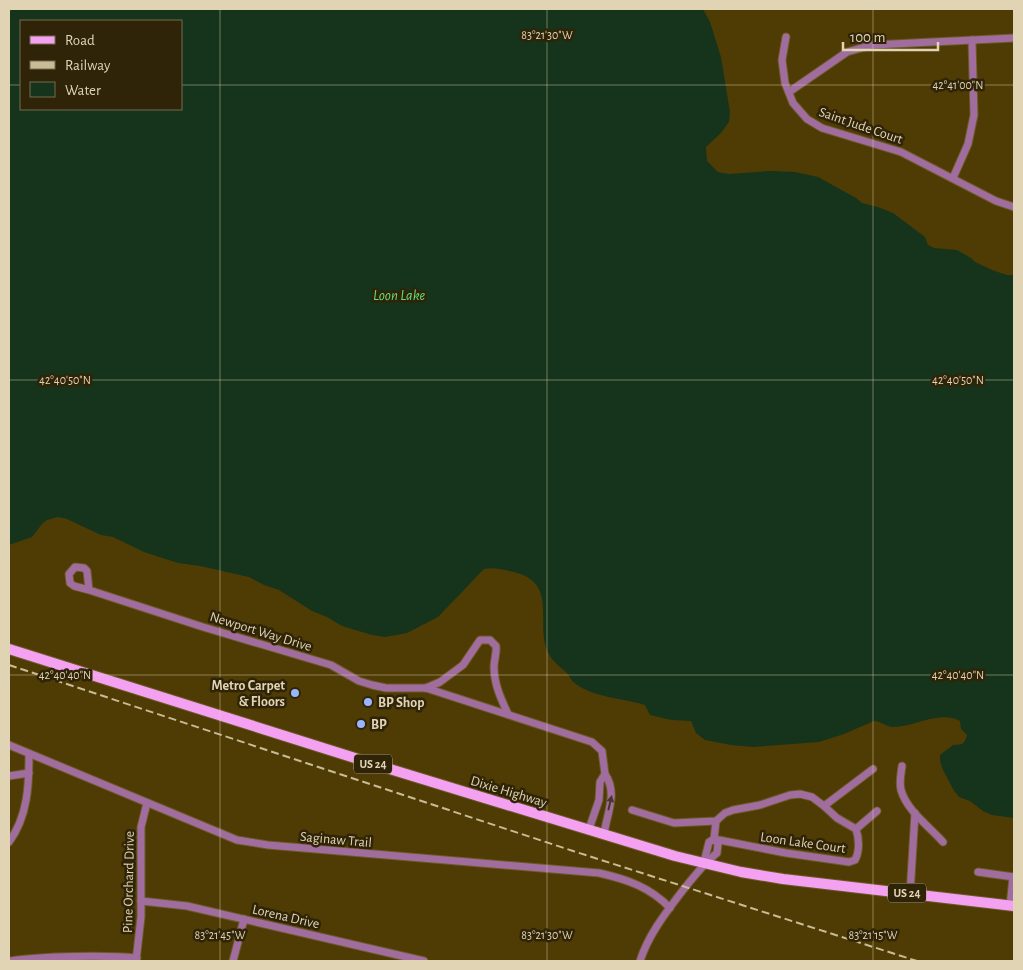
<svg xmlns="http://www.w3.org/2000/svg" width="1023" height="970" font-family="'Alegreya Sans',sans-serif">
	<style>
		.water { fill: #15341b; fill-rule: evenodd }
		.lines { fill: none; stroke-linecap: round; stroke-linejoin: round }
		.street-casing { stroke: #6c5a27; stroke-width: 9 }
		.primary-casing { stroke: #6c5a27; stroke-width: 12 }
		.street { stroke: #a06d9e; stroke-width: 7 }
		.primary { stroke: #f5a1f2; stroke-width: 10 }
		.rail { stroke: #c9bb97; stroke-width: 2; stroke-dasharray: 8 4; stroke-linecap: butt }
		.oneway { fill: #4b362e }
		.ticks { fill: none; stroke: #e1d4b4; stroke-width: 1; stroke-opacity: 0.45 }
		.poi-dot { fill: #99b5fd; stroke: #2f2408; stroke-width: 2 }
		.labels { text-anchor: middle; stroke-width: 5; stroke-linejoin: round; paint-order: stroke }
		.shield { fill: #2f2408; stroke: #ac9f80; stroke-width: 1 }
		.shield-label { font-size: 12px; font-weight: bold; fill: #e1d4b4 }
		.street-label { font-size: 14px; fill: #e1d4b4; stroke: #2f2408 }
		.poi-label { font-size: 14px; font-weight: bold; fill: #e1d4b4; stroke: #2f2408; text-anchor: start }
		.water-label { font-size: 15px; font-style: italic; fill: #60de79; stroke: #2f2408 }
		.ticks-label { font-size: 12px; text-anchor: middle; fill: #e1d4b4; stroke: #2f2408; stroke-width: 5; stroke-linejoin: round; paint-order: stroke }
	</style>
	<rect width="100%" height="100%" fill="#4f3c04"/>
	<!-- water -->
	<path class="water" d="M16 9H703L710 22 721 57 730 112 729 122 721 133 706 147 707 161 718 172 729 174 770 171 795 172 818 177 856 198 862 203 878 207 893 213 925 237 928 245 934 248 957 250 971 258 975 262 992 270 1007 275H1014V818L992 815 983 811 970 801 959 797 953 789 943 770 940 761V755L953 745C962 744 964 746 967 735L961 729 960 721C939 710 915 727 893 727 886 727 881 721 874 721L844 734 819 742 753 747 731 745 705 740 696 733 691 721 671 720 650 715 645 705C623 698 595 698 576 684 571 681 570 676 566 672 561 668 556 664 552 659 530 631 563 584 514 572 504 570 494 567 484 569L438 617 407 633 385 637 372 635 342 626 327 617 312 611 279 590 264 585 249 577 200 566 178 563 144 552 113 537 101 535 67 519 58 517 47 520 42 524 32 537 9 545V11ZM21 21H181V109H21Z"/>
	<g class="lines">
		<!-- street casing -->
		<g class="street-casing">
			<g id="street">
				<polyline points="786,37 782,60 785,83 793,103 807,119 822,128 901,152 996,201 1014,207"/>
				<polyline points="789,92 847,52 872,45 1014,38"/>
				<polyline points="953,178 968,144 974,115 972,40"/>
				<polyline points="89,590 74,586 70,583 69,574 75,567 84,568 87,571 89,590 203,627 331,665 359,681 372,685 386,688 426,688 592,742 602,751 605,774 600,782 599,800 589,829"/>
				<path d="M426 688 440 682 463 665 480 640H490L496 646C497 653 494 660 494 667 494 684 501 699 508 714"/>
				<path d="M9 745 237 840 268 845 599 873C626 879 650 887 670 908"/>
				<path d="M902 766C901 774 899 782 901 790 907 811 929 826 943 842"/>
				<polyline points="9,776 29,773"/>
				<polyline points="824,806 873,769"/>
				<polyline points="632,810 674,823 716,821 725,813 733,810 760,805 790,795 800,794 812,797 824,806 837,818 856,829"/>
				<path d="M716 821 714 839 786 853 849 862 855 860C860 851 859 838 856 829"/>
				<polyline points="856,829 877,811"/>
				<path d="M604 834C607 813 618 793 605 774"/>
				<path d="M9 842C28 816 29 785 29 754"/>
				<polyline points="978,872 1014,877"/>
				<polyline points="910,894 915,813"/>
				<polyline points="141,901 187,906 424,961"/>
				<polyline points="1010,906 1013,877"/>
				<path d="M11 961C25 958 40 958 54 957 82 956 109 955 137 958"/>
				<polyline points="136,961 141,917 141,827 147,803"/>
				<polyline points="233,961 244,919"/>
				<path d="M640 961C648 936 664 915 680 894 692 879 702 865 717 853L718 844 714 839 709 842 704 862"/>
			</g>
		</g>
		<!-- primary casing -->
		<g class="primary-casing">
			<polyline id="primary" points="9,649 393,770 675,856 741,872 783,879 1014,906"/>
		</g>
		<!-- street -->
		<use href="#street" class="street"/>
		<!-- primary -->
		<use href="#primary" class="primary"/>
		<!-- rail -->
		<polyline class="rail" points="9,665 573,851 917,961"/>
	</g>
	<!-- one-way arrows -->
	<defs><path id="oneway-solid" d="M-6-.8H1V-3.2L6.5 0L1 3.2V.8H-6Z" transform="scale(1.25)"/></defs>
	<use class="oneway" href="#oneway-solid" transform="translate(610 803) rotate(-77)"/>
	<!-- ticks -->
	<path class="ticks" d="M220 9V961M547 9V961M873 9V961M9 85H21M181 85H1014M9 380H1014M9 675H1014"/>
	<!-- markers -->
	<g class="poi-dot">
		<circle cx="295" cy="693" r="5"/>
		<circle cx="368" cy="702" r="5"/>
		<circle cx="361" cy="724" r="5"/>
	</g>
	<g class="labels">
		<!-- shield labels -->
		<g class="shield">
			<rect x="354" y="754.5" width="38" height="19" rx="4"/>
			<rect x="888" y="883.5" width="38" height="19" rx="4"/>
		</g>
		<g class="shield-label">
			<text x="373" y="768">US 24</text>
			<text x="907" y="897">US 24</text>
		</g>
		<!-- street labels -->
		<g class="street-label">
			<text transform="translate(861 125) rotate(19)" y="5">Saint Jude Court</text>
			<text transform="translate(261 631) rotate(17)" y="5">Newport Way Drive</text>
			<text transform="translate(509 791) rotate(17)" y="5">Dixie Highway</text>
			<text transform="translate(336 839) rotate(5)" y="5">Saginaw Trail</text>
			<text transform="translate(803 842) rotate(8)" y="5">Loon Lake Court</text>
			<text transform="translate(128 882) rotate(-89)" y="5">Pine Orchard Drive</text>
			<text transform="translate(286 916) rotate(13)" y="5">Lorena Drive</text>
		</g>
		<!-- poi labels -->
		<g class="poi-label">
			<text x="285" y="690" text-anchor="end">Metro Carpet<tspan x="285" dy="16">&amp; Floors</tspan></text>
			<text x="378" y="707">BP Shop</text>
			<text x="371" y="729">BP</text>
		</g>
		<!-- water labels -->
		<g class="water-label">
			<text x="399" y="300">Loon Lake</text>
		</g>
	</g>
	<g class="ticks-label">
		<text x="547" y="39">83°21'30"W</text>
		<text x="958" y="89">42°41'00"N</text>
		<text x="65" y="384">42°40'50"N</text>
		<text x="958" y="384">42°40'50"N</text>
		<text x="65" y="679">42°40'40"N</text>
		<text x="958" y="679">42°40'40"N</text>
		<text x="220" y="939">83°21'45"W</text>
		<text x="547" y="939">83°21'30"W</text>
		<text x="873" y="939">83°21'15"W</text>
	</g>
	<!-- border -->
	<rect width="1023" height="970" fill="none" stroke="#e1d4b4" stroke-width="20"/>
	<!-- legend -->
	<rect x="20" y="20" width="162" height="90" fill="#2f2408" stroke="#766a4d"/>
	<rect x="30" y="36" width="25" height="8" fill="#f5a1f2" stroke="#766a4d"/>
	<text x="65" y="45" font-size="15" fill="#e1d4b4">Road</text>
	<rect x="30" y="61" width="25" height="8" fill="#c9bb97" stroke="#766a4d"/>
	<text x="65" y="70" font-size="15" fill="#e1d4b4">Railway</text>
	<rect x="30" y="82" width="25" height="15" fill="#15341b" stroke="#766a4d"/>
	<text x="65" y="95" font-size="15" fill="#e1d4b4">Water</text>
	<!-- scale -->
	<path d="M843 42v8h95v-8" fill="none" stroke="#e1d4b4" stroke-width="2.5"/>
	<text x="850" y="42" font-size="15" fill="#e1d4b4" stroke="#2f2408" stroke-width="4" paint-order="stroke">100 m</text>
</svg>
